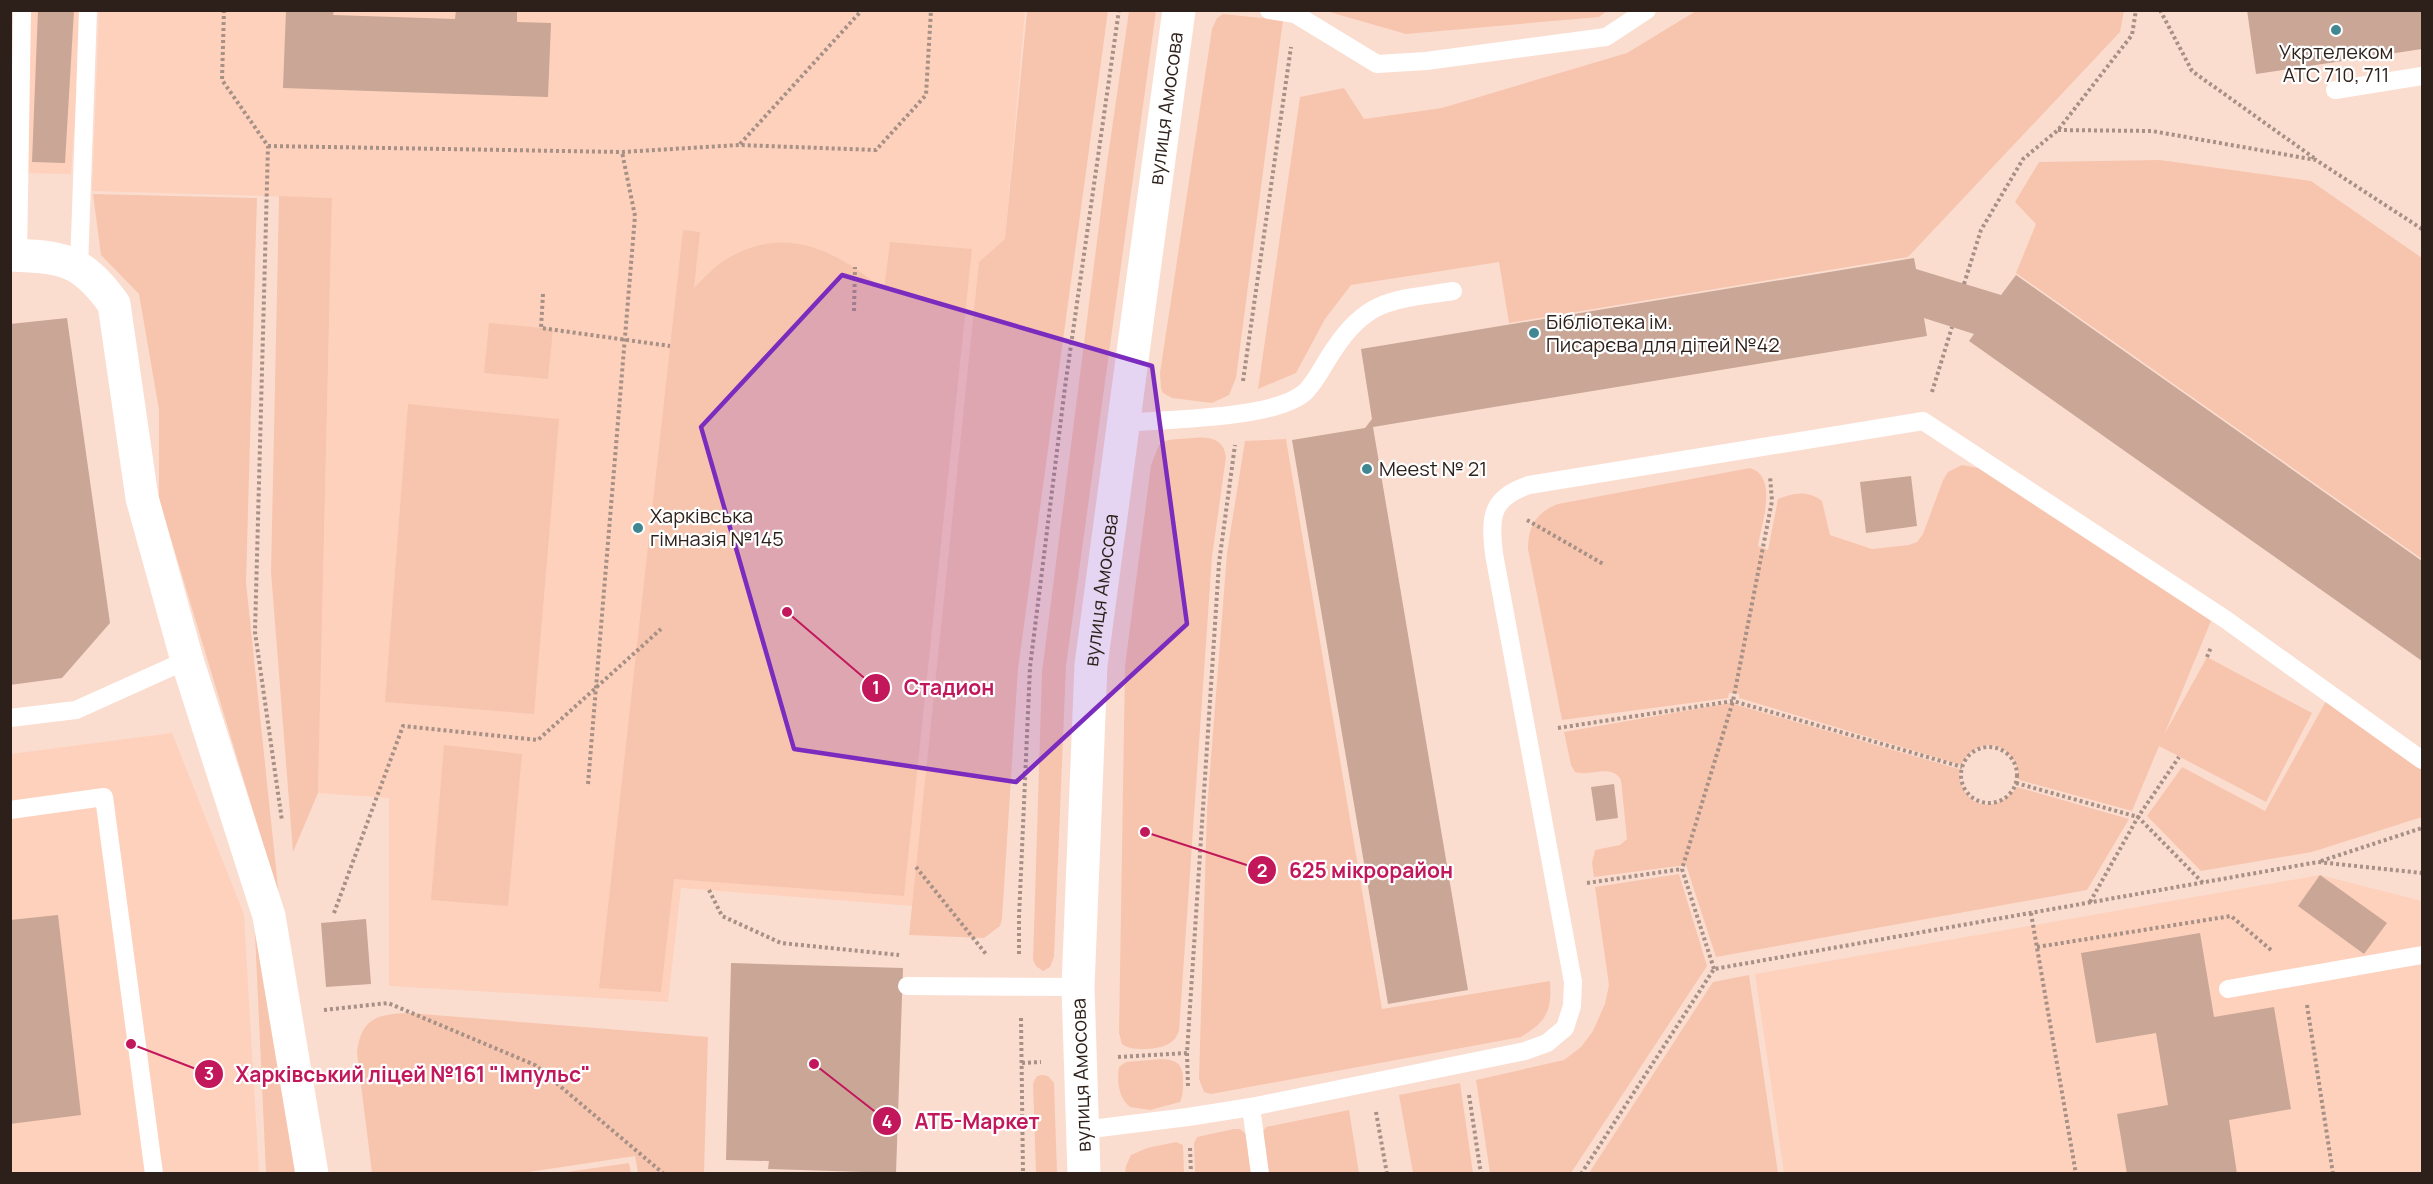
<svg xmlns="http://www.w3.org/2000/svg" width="2433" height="1184" font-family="Manrope,sans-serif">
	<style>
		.built { fill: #fed1bd }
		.green { fill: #f7c5ae }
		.building { fill: #c9a696 }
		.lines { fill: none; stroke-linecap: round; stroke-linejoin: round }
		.path { stroke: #a79086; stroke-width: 4; stroke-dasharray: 3 3; stroke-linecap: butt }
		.service { stroke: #fff; stroke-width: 18 }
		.minor { stroke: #fff; stroke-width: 33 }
		.tertiary { stroke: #fff; stroke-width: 33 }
		.marked { fill: #7b2cbf; fill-opacity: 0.2; stroke: #7b2cbf; stroke-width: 4.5; stroke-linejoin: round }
		.poi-dot { fill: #418792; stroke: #fff; stroke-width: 2 }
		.labels { text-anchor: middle; stroke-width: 4.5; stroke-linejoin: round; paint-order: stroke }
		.poi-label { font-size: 20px; fill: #2d1f19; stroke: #fff; text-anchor: start }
		.street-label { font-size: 20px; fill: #2d1f19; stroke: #fff }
		.leader { fill: none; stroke: #c2185b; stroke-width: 2 }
		.callout-dot { fill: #c2185b; stroke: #fff; stroke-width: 2 }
		.mark-label { font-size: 18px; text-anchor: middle; font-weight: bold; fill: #fff }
		.callout-label { font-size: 21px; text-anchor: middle; font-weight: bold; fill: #c2185b; stroke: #fff; stroke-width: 4.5; stroke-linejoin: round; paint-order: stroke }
	</style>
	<rect width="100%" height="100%" fill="#fbddd0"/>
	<!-- built -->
	<g class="built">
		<polygon points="11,11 83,11 71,174 11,173"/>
		<polygon points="99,11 1025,11 1005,240 912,906 681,888 668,1002 389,986 389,798 318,793 332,198 92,191"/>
		<polygon points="172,733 244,914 259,1173 11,1173 10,754"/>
		<polygon points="2320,875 2422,901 2422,1173 1784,1173 1755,974"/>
	</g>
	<!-- green -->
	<g class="green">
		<polygon points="1027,11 1108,11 1018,669 1002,919 1000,926 984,938 909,935 979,262 1005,239"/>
		<polygon points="1129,11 1156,11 1066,666 1054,957 1050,967 1043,971 1036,966 1033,960 1042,672 1107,163"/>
		<polygon points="1326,11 1607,11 1599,17 1406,34"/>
		<polygon points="1696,11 2124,11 2120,32 1908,257 1509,323 1499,262 1351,285 1325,319 1296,373 1258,389 1300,97 1344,88 1364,119 1442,108 1627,53"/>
		<polygon points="1223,14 1283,20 1236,378 1229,395 1212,403 1172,398 1163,393 1161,389 1160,373 1212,29 1217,18"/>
		<polygon points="2160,160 2311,181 2422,258 2422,559 2016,273 2036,224 2015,202 2039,162"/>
		<polygon points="93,194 257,198 246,582 279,897 159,499 159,410 139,294 101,255"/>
		<polygon points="279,196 332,198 318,793 293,852 271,572"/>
		<path d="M683 230 700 232 694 288C704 278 713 268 725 260 785 223 835 250 884 290L890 242 972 249 904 896 674 879 661 992 599 988Z"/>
		<polygon points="489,323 553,329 548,379 484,373"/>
		<polygon points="408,404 559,419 534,714 385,702"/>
		<path d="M1178 439C1197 438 1223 431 1226 457L1212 557 1179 1031C1177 1036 1175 1040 1170 1043 1160 1050 1131 1052 1122 1044L1119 1033 1125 666 1151 465 1159 445 1168 440Z"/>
		<path d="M1286 439 1382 1009 1550 981C1552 1011 1547 1021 1521 1037L1211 1094 1204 1092 1199 1079 1207 809 1227 553 1245 441Z"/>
		<path d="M1962 465 1978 468 2211 621 2164 735 2207 657 2312 713 2266 802 2159 746 2132 811 2019 780C2018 743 1979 731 1961 765L1739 698V694L1729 693 1728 698 1562 720 1528 549C1528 527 1536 512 1558 504L1750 468C1779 476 1761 526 1758 546L1768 550 1778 499C1794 493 1807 490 1822 501L1830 535 1872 549 1909 545 1917 542 1923 534 1943 480 1948 472Z"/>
		<polygon points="2326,701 2422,770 2422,817 2312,852 2201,871 2147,816 2182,767 2265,811"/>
		<path d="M1730 703 1959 769C1959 807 1995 817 2017 787L2129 819 2087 890 1716 957 1686 865 1594 877 1592 863 1595 850 1620 845 1627 839 1621 780C1612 763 1590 777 1575 772L1571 765 1564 732Z"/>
		<polygon points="444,745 522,754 508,906 431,900"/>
		<polygon points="1679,874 1707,966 1571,1173 1490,1173 1476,1080 1564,1060 1581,1047 1593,1031 1605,1004 1609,985 1595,887"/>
		<polygon points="254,912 298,1173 266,1173"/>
		<polygon points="1749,975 1778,1173 1589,1173 1713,982"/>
		<path d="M409 1013 708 1037 704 1173H638L635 1156 522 1173H372L357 1053C361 1018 377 1014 409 1013Z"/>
		<path d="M1162 1059C1179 1060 1183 1066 1183 1081 1183 1089 1183 1095 1180 1102L1150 1110 1130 1107C1118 1097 1117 1081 1119 1067L1126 1062Z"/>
		<polygon points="1042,1075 1048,1076 1054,1083 1057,1173 1036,1173 1033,1083 1037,1076"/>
		<polygon points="1460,1083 1473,1173 1413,1173 1399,1095"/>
		<polygon points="1349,1110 1359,1173 1266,1173 1262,1133 1266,1127"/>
		<polygon points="1234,1129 1240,1129 1246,1134 1254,1173 1195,1173 1194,1143 1197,1137"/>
		<polygon points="1176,1142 1183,1145 1184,1173 1125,1173 1126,1166 1131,1155 1147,1148"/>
		<polygon points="629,1163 631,1173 560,1173"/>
	</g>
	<!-- building -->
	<g class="building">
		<polygon points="38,10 74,10 65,163 32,162"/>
		<polygon points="286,10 334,10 333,15 455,19 456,10 517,10 517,22 551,23 548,97 283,88"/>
		<polygon points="2247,10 2422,10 2422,49 2256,74"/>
		<polygon points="1914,258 1916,269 2001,295 2016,275 2422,561 2422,661 1969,341 1974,334 1924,318 1927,336 1373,427 1468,990 1388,1004 1292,440 1365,428 1372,419 1361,349"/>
		<polygon points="67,318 110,623 62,678 10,685 10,324"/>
		<polygon points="1911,476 1917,526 1866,533 1860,482"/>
		<polygon points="1614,784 1618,818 1596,821 1591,787"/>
		<polygon points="2320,875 2387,923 2364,954 2298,906"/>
		<polygon points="58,915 81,1115 10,1124 10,920"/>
		<polygon points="366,919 371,984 326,987 321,923"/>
		<polygon points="2200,933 2214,1017 2274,1007 2291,1109 2229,1120 2237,1174 2127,1174 2117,1114 2168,1105 2156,1033 2096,1043 2081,953"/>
		<polygon points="731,963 903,968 896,1173 768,1169 769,1161 726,1160"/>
	</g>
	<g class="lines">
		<!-- path -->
		<g class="path">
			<polyline points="224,10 222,80 268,146 255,632 282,821"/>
			<polyline points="2160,10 2192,71 2314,158"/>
			<polyline points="2058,130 2152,131 2316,160 2422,229"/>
			<polyline points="740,144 862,10"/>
			<polyline points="268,146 622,152 739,145 876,150 926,95 931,10"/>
			<polyline points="1964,284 1981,230 2023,159 2058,130 2132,35 2136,10"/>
			<polyline points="543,294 541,328 670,346"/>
			<polyline points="854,311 855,267"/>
			<polyline points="1243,381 1291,47"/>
			<polyline points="1932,392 1952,327"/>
			<polyline points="1527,520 1605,565"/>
			<polyline points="2207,657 2211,647"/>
			<polyline points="1558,728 1733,701 1962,767"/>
			<circle cx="1989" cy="775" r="28"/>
			<polyline points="2016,783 2138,817 2203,883"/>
			<polyline points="588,784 635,216 622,152"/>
			<polyline points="2321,861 2422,828"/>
			<polyline points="916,867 986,954"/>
			<polyline points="1587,883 1682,869"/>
			<polyline points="709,890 722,916 781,943 899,955"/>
			<polyline points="2090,902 2138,817 2179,757"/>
			<polyline points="334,913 403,726 538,740 661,629"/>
			<polyline points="2031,913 2076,1174"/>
			<polyline points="2037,947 2231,916 2271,950"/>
			<polyline points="1019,954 1019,917 1030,667 1065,387 1119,10"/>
			<polyline points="1714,969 1682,869 1733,701 1772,501 1770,476"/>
			<polyline points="2307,1005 2333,1174"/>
			<polyline points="324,1010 388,1003 535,1065 664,1174"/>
			<polyline points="1021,1018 1023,1174"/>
			<polyline points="1118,1057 1187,1053"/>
			<polyline points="1022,1063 1041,1062"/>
			<polyline points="1188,1086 1187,1053 1219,563 1235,445"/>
			<polyline points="1469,1095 1481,1174"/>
			<polyline points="1376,1112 1387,1174"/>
			<polyline points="1190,1148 1191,1174"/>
			<polyline points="1581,1174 1714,969 2318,862 2422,873"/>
		</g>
		<!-- service -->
		<g class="service">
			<polyline points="1269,10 1295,14 1377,64 1426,61 1606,37 1647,10"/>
			<polyline points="2335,90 2422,76"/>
			<polyline points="18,256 22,10"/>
			<polyline points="79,267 88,10"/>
			<path d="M1124 423C1167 419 1273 419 1304 393 1315 384 1326 360 1335 348 1369 297 1397 300 1453 291"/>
			<polyline points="10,718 76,710 187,660"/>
			<polyline points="10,810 104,797 154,1174"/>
			<polyline points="907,986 1078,987"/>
			<polyline points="2228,989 2422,955"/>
			<polyline points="1251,1107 1260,1174"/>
			<path d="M1083 1130 1188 1117 1251 1107 1525 1051 1547 1043 1565 1028 1572 1006 1573 982 1494 554C1490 517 1490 498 1529 485L1923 421 2225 619 2422 760"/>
		</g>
		<!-- minor -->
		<path class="minor" d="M10 255C64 257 81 259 114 304L142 498 187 660 269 916 312 1174"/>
		<!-- tertiary -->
		<path class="tertiary" id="s1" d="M1084 1174 1078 987 1091 665 1179 10"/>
	</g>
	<!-- marked area -->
	<path class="marked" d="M842 275 1152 366 1187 624 1016 782 794 749 701 427Z"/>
	<!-- markers -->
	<g class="poi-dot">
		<circle cx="2336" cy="30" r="6"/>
		<circle cx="1534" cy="333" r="6"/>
		<circle cx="1367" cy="469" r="6"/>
		<circle cx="638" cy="528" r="6"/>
	</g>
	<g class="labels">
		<!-- poi labels -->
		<g class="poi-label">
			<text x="2336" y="59" text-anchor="middle">Укртелеком<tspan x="2336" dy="23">АТС 710, 711</tspan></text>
			<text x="1546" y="329">Бібліотека ім.<tspan x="1546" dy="23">Писарєва для дітей №42</tspan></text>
			<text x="1379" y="476">Meest № 21</text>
			<text x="650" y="523">Харківська<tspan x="650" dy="23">гімназія №145</tspan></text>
		</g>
		<!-- street labels -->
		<g class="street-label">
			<text dy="7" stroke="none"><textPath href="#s1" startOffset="1071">вулиця Амосова</textPath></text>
			<text dy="7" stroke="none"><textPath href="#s1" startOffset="585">вулиця Амосова</textPath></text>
			<text transform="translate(1081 1075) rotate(-92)" y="7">вулиця Амосова</text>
		</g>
	</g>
	<!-- callouts -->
	<path class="leader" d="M787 612L876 688M1145 832L1262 870M131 1044L209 1074M814 1064L887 1121"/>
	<g class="callout-dot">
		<circle cx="787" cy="612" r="6"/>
		<circle cx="1145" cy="832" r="6"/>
		<circle cx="131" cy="1044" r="6"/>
		<circle cx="814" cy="1064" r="6"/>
		<circle cx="876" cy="688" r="15"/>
		<circle cx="1262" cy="870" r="15"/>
		<circle cx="209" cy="1074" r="15"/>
		<circle cx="887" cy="1121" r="15"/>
	</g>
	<g class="mark-label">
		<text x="876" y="694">1</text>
		<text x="1262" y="877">2</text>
		<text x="209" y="1080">3</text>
		<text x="887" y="1128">4</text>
	</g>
	<g class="callout-label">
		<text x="949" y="695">Стадион</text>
		<text x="1371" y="878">625 мікрорайон</text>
		<text x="413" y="1082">Харківський ліцей №161 "Імпульс"</text>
		<text x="977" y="1129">АТБ-Маркет</text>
	</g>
	<!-- border -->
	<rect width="2433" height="1184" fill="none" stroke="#2d1f19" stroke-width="24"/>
</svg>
